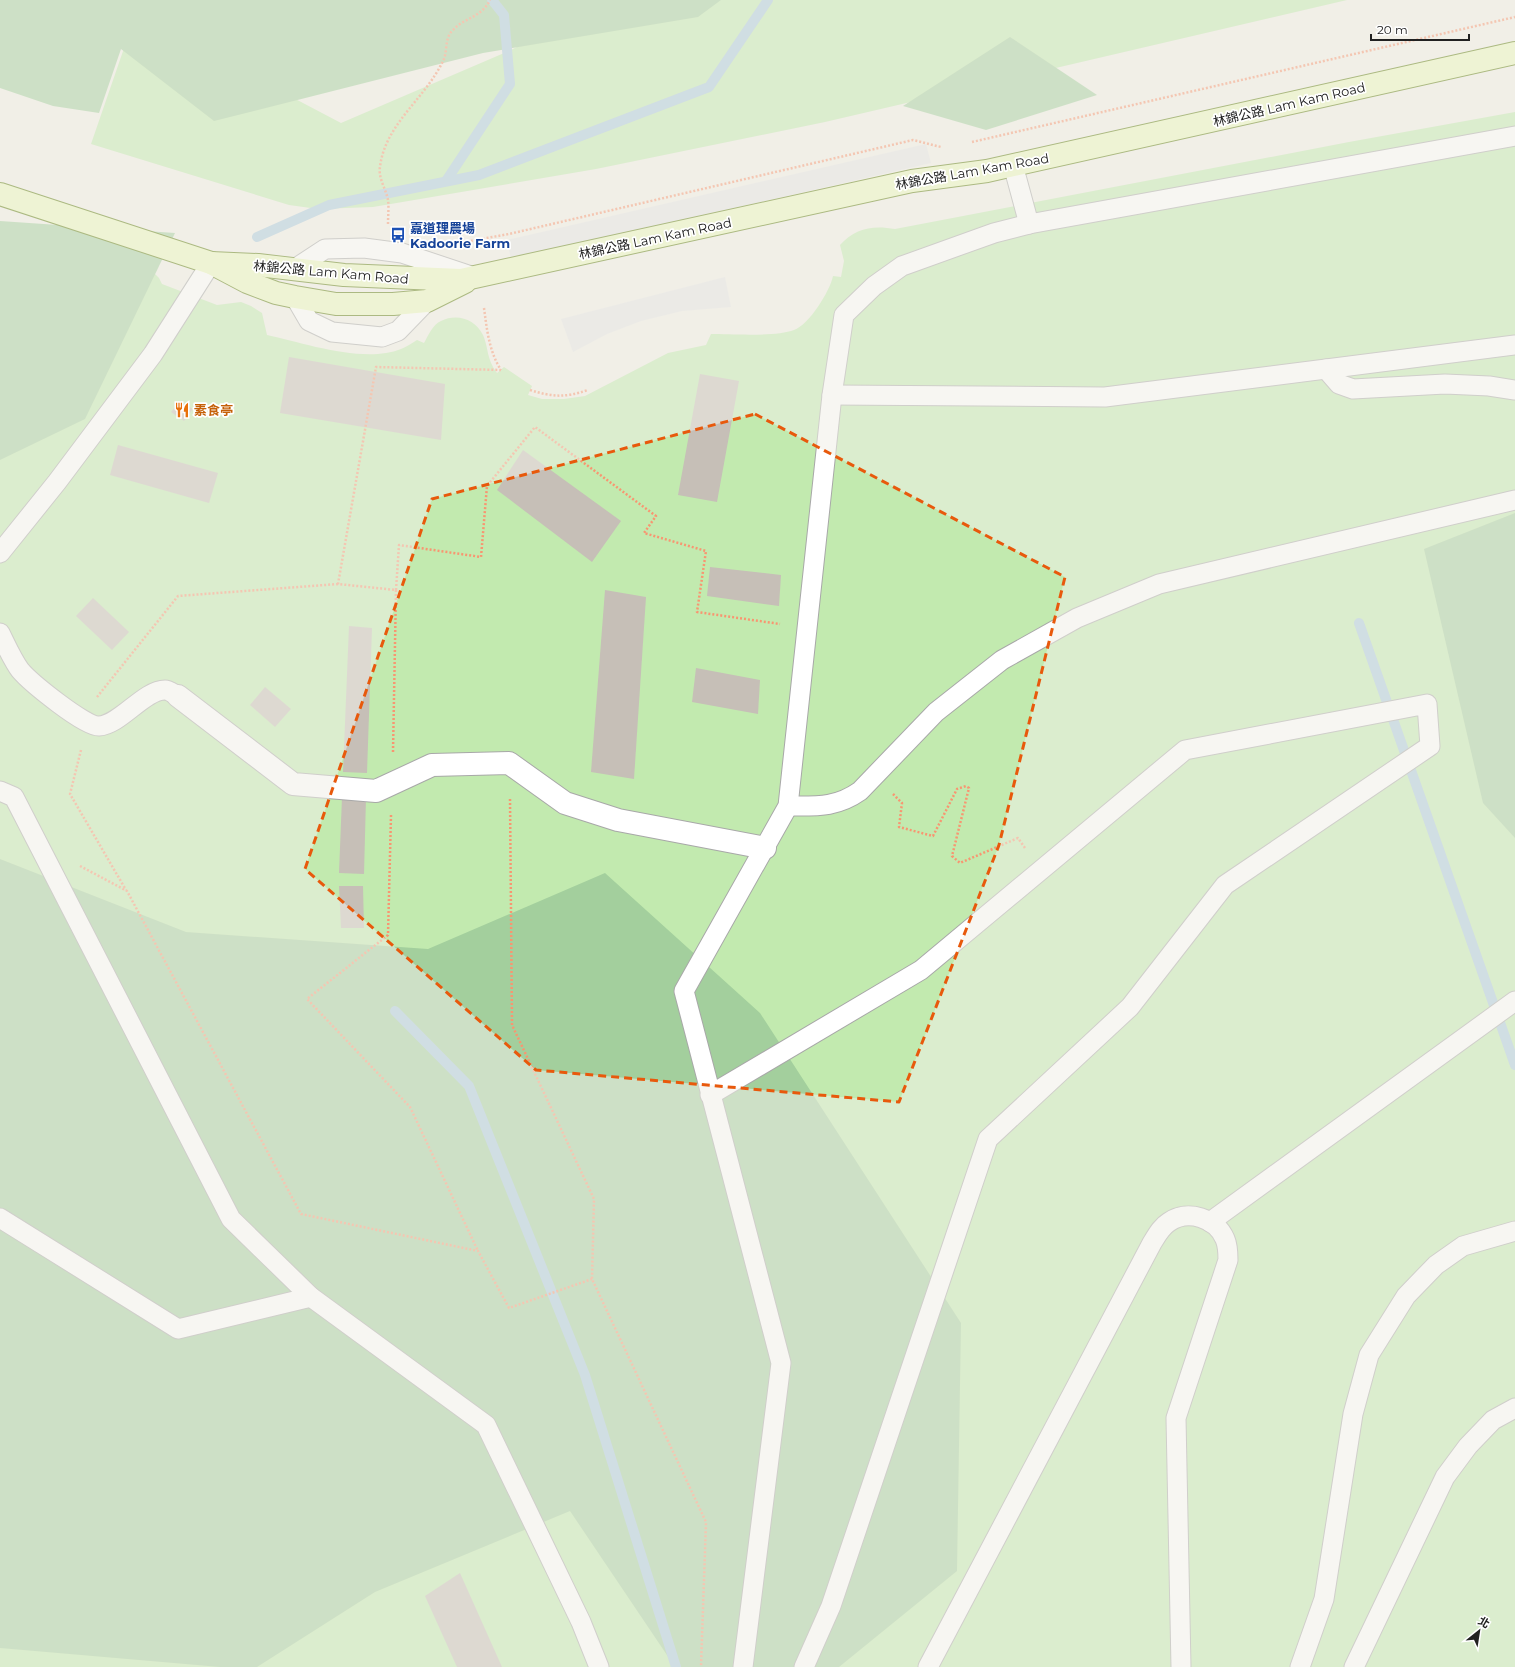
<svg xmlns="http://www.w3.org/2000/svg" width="1515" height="1667" font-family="Montserrat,'Noto Sans TC',sans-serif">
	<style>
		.grass { fill: #c2eaaf }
		.forest { fill: #a3cf9d }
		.parking { fill: #e5e5e5 }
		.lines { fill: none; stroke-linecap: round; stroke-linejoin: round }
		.stream { stroke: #a9c9dd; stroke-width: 10 }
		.building { fill: #c6bfb7 }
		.lane-casing { stroke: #a8a8a8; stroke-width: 21 }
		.street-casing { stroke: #a8a8a8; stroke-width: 24 }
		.secondary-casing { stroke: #597907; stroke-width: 24 }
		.path { stroke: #f89671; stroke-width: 2.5; stroke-dasharray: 2 2; stroke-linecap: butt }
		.lane { stroke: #fff; stroke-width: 19 }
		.street { stroke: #fff; stroke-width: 22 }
		.secondary { stroke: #ecf9bd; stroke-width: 22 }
		.marked { fill: none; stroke: #e8590c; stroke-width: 3; stroke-dasharray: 8 5; stroke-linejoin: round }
		.labels { text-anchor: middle; stroke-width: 3.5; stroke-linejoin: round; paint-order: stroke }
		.street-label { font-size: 13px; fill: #212121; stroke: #fff }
		.transit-label { font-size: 13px; font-weight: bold; fill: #164399; stroke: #fff; text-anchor: start }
		.food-label { font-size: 13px; font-weight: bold; fill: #c56008; stroke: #fff; text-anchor: start }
	</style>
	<rect width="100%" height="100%" fill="#f1efe7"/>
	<!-- grass -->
	<g class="grass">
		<polygon points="607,0 1347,0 825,122 596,169 373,207 318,209 289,205 91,144 131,28 225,62 341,123 511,50"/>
		<path d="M1515 112V1667H0V239L151 270 159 278 162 284 217 305 241 302 251 306 262 313 267 335C304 343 364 364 401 349 406 347 412 343 417 340L424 343C428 336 433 324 441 321 457 313 475 319 483 335 489 349 486 358 497 373L504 367 532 386 528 395 542 399H564L585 396 668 353 706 345 711 334C732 334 776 337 794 330 809 325 830 291 833 276L841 277 844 261 840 245C855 228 873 225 895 229L1349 142Z"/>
	</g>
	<!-- forest -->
	<g class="forest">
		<polygon points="0,0 721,0 698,17 483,53 214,121 121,49 99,113 53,106 0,88"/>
		<polygon points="1010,37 1097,95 986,130 903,106"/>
		<polygon points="0,221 175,233 85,419 0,460"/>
		<polygon points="1515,513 1515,838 1483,803 1424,549"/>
		<polygon points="0,859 186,932 428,949 605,873 760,1013 961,1323 957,1571 839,1667 675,1667 570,1511 375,1592 257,1667 220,1667 0,1648"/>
	</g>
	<!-- parking -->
	<g class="parking">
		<polygon points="926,144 931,163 511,259 507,240"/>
		<polygon points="725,277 731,307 682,311 641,321 607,334 573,352 561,319"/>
	</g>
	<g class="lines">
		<!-- stream -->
		<g class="stream">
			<polyline points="446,181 510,84 504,15 492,0"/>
			<polyline points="257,237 329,205 479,175 709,87 768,0"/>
			<polyline points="1359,623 1515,1065"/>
			<polyline points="395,1011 469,1086 585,1375 676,1667"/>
		</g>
	</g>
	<!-- building -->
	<g class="building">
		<polygon points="289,357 445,384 441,440 280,413"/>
		<polygon points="700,374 739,381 717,502 678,495"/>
		<polygon points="180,401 193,409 184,421 171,412"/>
		<polygon points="118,445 218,473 209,503 110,475"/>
		<polygon points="523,450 621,521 592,562 497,490"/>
		<polygon points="710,567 781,575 779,606 707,596"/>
		<polygon points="605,590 646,597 634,779 591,772"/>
		<polygon points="93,598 129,632 112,650 76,616"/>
		<polygon points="349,626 372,628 367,773 343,772"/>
		<polygon points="696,668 760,680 758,714 692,702"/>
		<polygon points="265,687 291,709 275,727 250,705"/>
		<polygon points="342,797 366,798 364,874 339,873"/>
		<polygon points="339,886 363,886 364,928 341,928"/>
		<polygon points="460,1573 502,1667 457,1667 425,1596"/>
	</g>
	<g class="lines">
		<!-- lane casing -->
		<g class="lane-casing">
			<g id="lane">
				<polyline points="1013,165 1029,224"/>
				<polyline points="296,268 325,249 364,248 402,253 471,276"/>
				<polyline points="295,297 309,321 332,332 382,337 398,331 427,301"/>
				<polyline points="1326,369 1339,384 1353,389 1445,384 1489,386 1515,390"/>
				<polyline points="832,395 1105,397 1515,345"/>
				<polyline points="0,553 57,482 153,354 211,263"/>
				<path d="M0 633C6 645 12 659 20 670 30 682 85 727 99 726 120 725 144 690 165 690 169 690 174 694 178 696"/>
				<polyline points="0,791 14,797 231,1219 311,1297 486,1425 581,1622 599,1667"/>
				<path d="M788 806C816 806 836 808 860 791L936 712 1002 660 1077 618 1159 584 1515 500"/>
				<polyline points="710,1095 921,970 1185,750 1427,704 1430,746 1225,885 1130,1007 988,1139 831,1606 804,1667"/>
				<polyline points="0,1218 178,1329 311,1297"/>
				<polyline points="1210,1222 1515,1001"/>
				<polyline points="743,1667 781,1363 684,991 788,806 832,395 844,315 874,286 902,266 994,233 1029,224 1515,136"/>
				<path d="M928 1667 1152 1243C1157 1235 1161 1227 1169 1222 1188 1209 1216 1218 1225 1239 1228 1246 1228 1253 1228 1260L1176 1418 1181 1667"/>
				<polyline points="1300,1667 1324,1599 1353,1414 1369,1355 1406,1296 1436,1265 1463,1246 1515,1231"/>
				<polyline points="1354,1667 1445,1477 1468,1446 1493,1420 1515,1408"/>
			</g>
		</g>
		<!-- street casing -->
		<g class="street-casing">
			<polyline id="street" points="178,696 293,784 376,791 432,765 509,763 565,803 618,820 765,848"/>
		</g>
		<!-- secondary casing -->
		<g class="secondary-casing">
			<g id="secondary">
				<polyline points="0,194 211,263 247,282 276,293 295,297 336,304 393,304 427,301 465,282"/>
				<polyline points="211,263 258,265 344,275 461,280 912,181 987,171 1515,53"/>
			</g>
		</g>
		<!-- path -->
		<g class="path">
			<polyline points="972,142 1515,17"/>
			<path d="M388 224C388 216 389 207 388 200 386 189 378 178 380 167 385 124 425 99 443 61 448 52 444 38 453 30 465 17 481 18 490 0"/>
			<polyline points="459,243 509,234 913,140 941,147"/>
			<path d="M484 308C487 330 489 351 501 370"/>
			<path d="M530 390C553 397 564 398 588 390"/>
			<polyline points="396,590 399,545 481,557 487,486 535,427 656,516 644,533 706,551 697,612 780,624"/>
			<polyline points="97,697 178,596 338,584"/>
			<polyline points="81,750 70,794 126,890"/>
			<polyline points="393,752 396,590 338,584 376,367 501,370"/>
			<polyline points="893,794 902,803 899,827 933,836 957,789 966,786 969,788 952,856 960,863 1018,838 1025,848"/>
			<polyline points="510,799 512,1025 594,1199 592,1279 706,1522 701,1667"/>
			<polyline points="391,815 388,935 307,999 410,1107 478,1251"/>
			<polyline points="80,866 127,891 301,1214 478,1251 509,1308 592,1279"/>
		</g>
		<!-- lane -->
		<use href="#lane" class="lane"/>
		<!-- street -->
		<use href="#street" class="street"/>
		<!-- secondary -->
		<use href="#secondary" class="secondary"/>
	</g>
	<!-- marked area -->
	<path d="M0 0H1515V1667H0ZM755 414 1065 577 999 845 899 1102 536 1070 305 869 432 499Z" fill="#f1efe7" fill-opacity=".55" fill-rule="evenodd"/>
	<path class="marked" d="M755 414 1065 577 999 845 899 1102 536 1070 305 869 432 499Z"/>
	<!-- icons -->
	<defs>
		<g id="bus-bare" transform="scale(1.2)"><path d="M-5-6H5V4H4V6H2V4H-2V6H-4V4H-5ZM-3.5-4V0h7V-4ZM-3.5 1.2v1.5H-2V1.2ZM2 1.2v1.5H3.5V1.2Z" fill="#1a4fb4" stroke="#fff" stroke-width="2.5" paint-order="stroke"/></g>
		<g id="restaurant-bare" transform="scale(1.2)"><path d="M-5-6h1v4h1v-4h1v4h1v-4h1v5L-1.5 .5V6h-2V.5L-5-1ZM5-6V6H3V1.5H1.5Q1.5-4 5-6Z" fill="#e8710a" stroke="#fff" stroke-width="2.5" paint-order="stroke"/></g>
	</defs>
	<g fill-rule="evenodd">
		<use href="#bus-bare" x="398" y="235"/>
		<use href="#restaurant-bare" x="182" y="410"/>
	</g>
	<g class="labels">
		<!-- street labels -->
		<g class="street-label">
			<text transform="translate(1289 104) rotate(-13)" y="5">林錦公路 Lam Kam Road</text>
			<text transform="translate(972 171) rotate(-10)" y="5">林錦公路 Lam Kam Road</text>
			<text transform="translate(655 238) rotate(-12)" y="5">林錦公路 Lam Kam Road</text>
			<text transform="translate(331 272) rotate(5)" y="5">林錦公路 Lam Kam Road</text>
		</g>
		<!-- transit labels -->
		<g class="transit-label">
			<text x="410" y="233">嘉道理農場<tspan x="410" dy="15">Kadoorie Farm</tspan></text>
		</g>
		<!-- food labels -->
		<g class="food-label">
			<text x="194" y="415">素食亭</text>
		</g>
	</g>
	<!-- north arrow -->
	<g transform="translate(1479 1631) rotate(30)" stroke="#ffffff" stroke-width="3" paint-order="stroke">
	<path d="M0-3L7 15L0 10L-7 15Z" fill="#212121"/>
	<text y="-6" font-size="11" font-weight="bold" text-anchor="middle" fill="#212121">北</text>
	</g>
	<!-- scale -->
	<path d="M1371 34v6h98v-6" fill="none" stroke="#212121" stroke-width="2"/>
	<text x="1377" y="34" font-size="12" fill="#212121" stroke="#ffffff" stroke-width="3" paint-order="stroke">20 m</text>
</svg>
